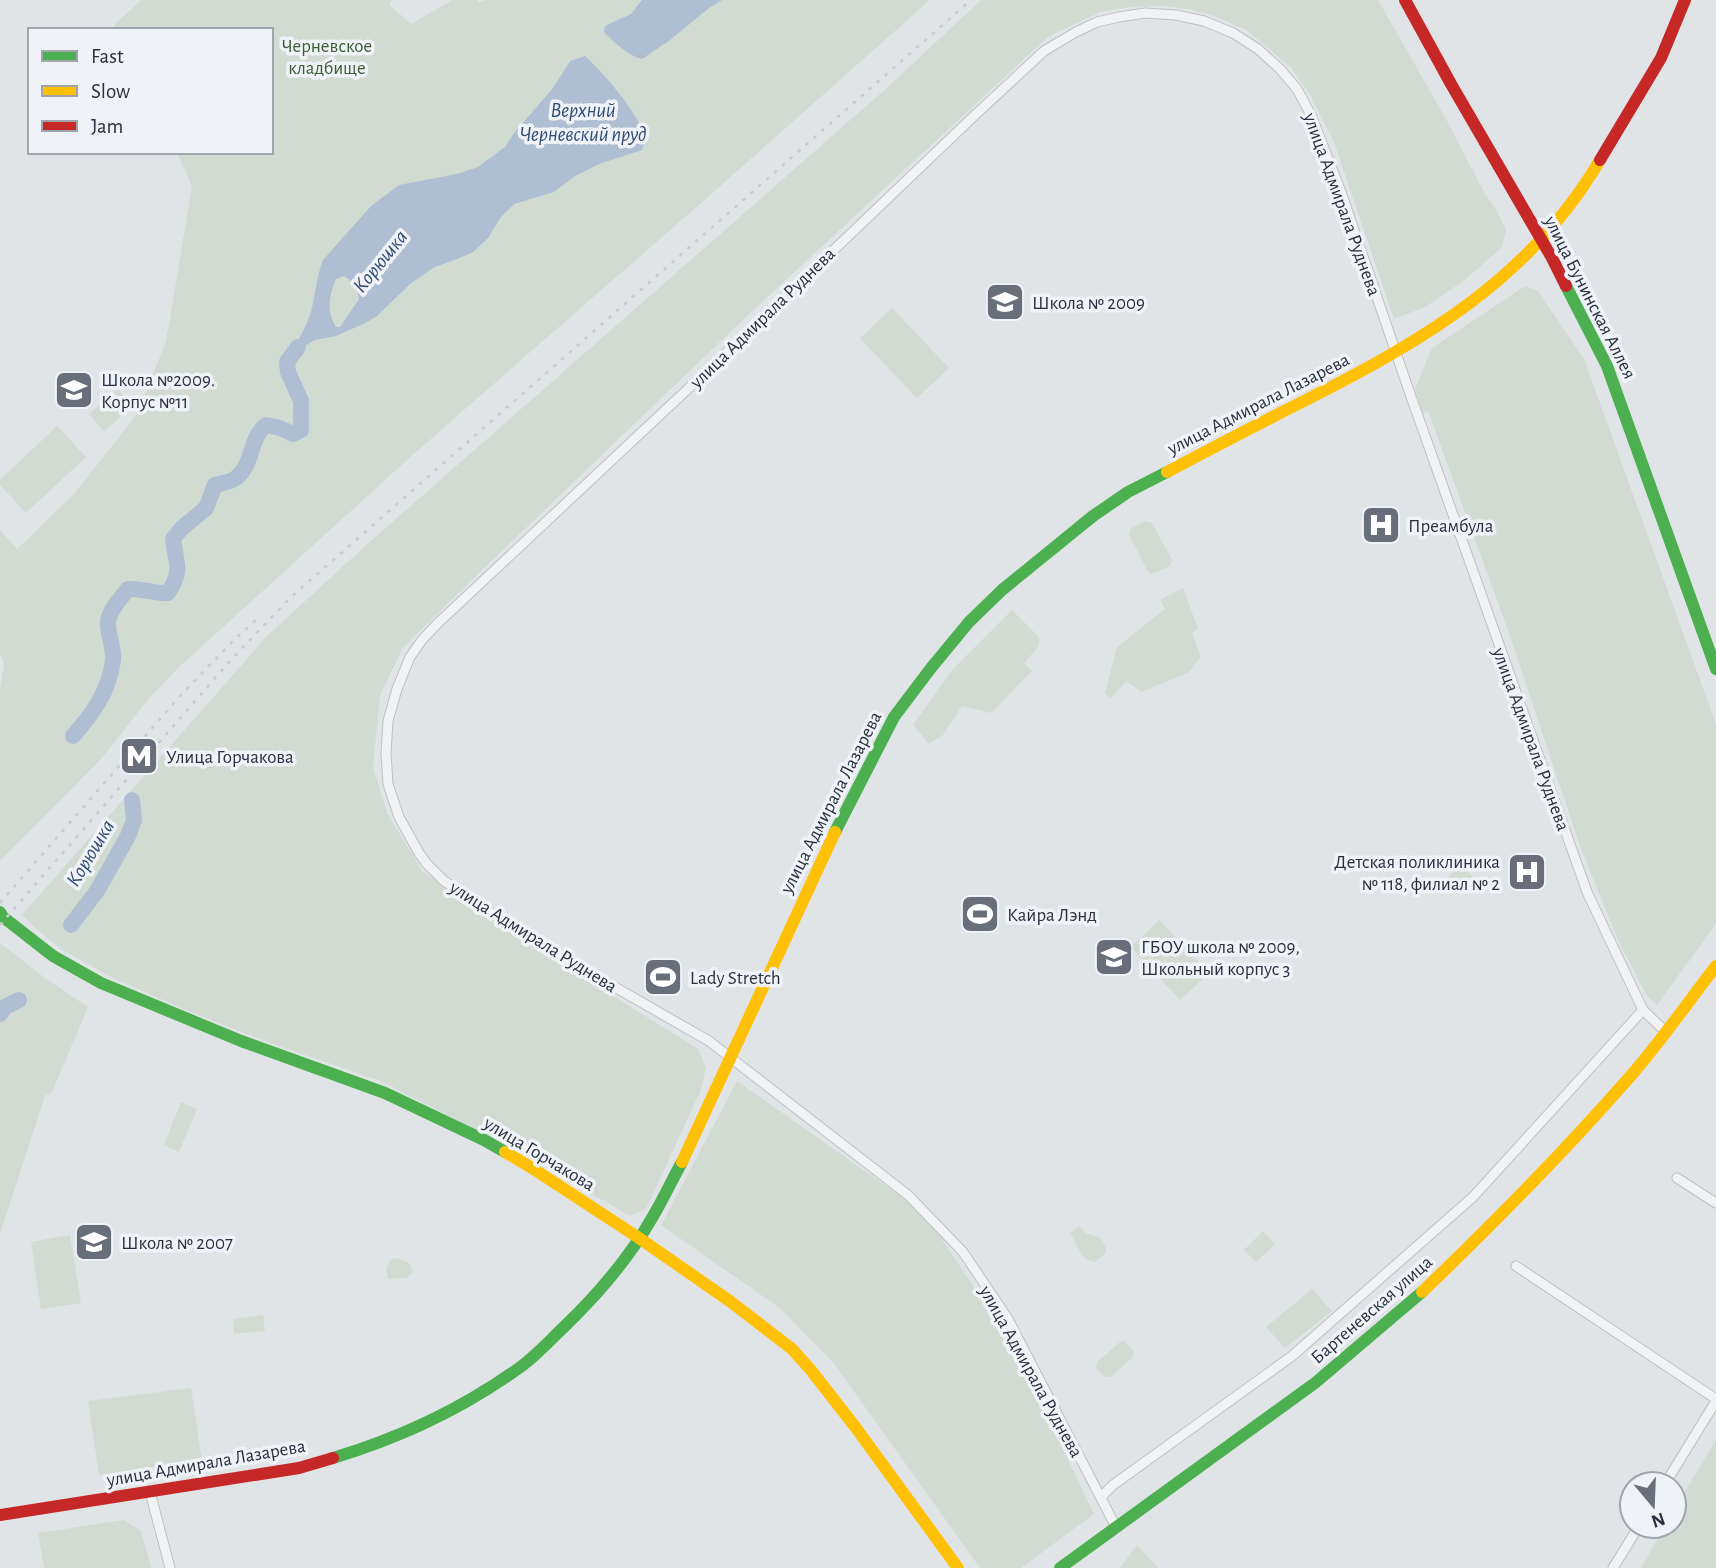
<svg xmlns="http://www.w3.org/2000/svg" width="1716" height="1568" font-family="'Alegreya Sans',sans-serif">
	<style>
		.green { fill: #d1dbd2 }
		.water { fill: #afbfd3; fill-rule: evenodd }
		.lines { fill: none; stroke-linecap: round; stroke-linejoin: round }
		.river { stroke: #afbfd3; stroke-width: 16 }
		.street-casing { stroke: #bec0c4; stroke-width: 11 }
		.street { stroke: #f1f2f3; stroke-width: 9 }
		.fast { stroke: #4caf50; stroke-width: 12 }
		.slow { stroke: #ffc107; stroke-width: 12 }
		.jam { stroke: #c62828; stroke-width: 12 }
		.rail { stroke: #cacbce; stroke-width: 2.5; stroke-dasharray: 3.5 7; stroke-linecap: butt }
		.labels { text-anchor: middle; stroke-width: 7; stroke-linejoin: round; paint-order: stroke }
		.park-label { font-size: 19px; fill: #3b5c35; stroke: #eff2f6 }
		.street-label { font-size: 19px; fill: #283040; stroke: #eff2f6 }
		.poi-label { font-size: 19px; fill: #283040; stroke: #eff2f6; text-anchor: start }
		.water-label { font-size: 21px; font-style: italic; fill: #314d75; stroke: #eff2f6 }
	</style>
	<rect width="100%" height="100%" fill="#e1e4e7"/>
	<!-- green -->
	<g class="green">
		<polygon points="141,0 392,0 389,4 411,24 452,0 477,0 479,2 487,0 930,0 709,196 416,452 179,667 150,697 102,758 0,861 0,689 4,664 0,653 0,530 17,549 74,494 138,413 166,341 192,186 177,152 271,152 271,30 119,30 114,25"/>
		<polygon points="981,0 1378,0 1446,119 1484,192 1497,211 1506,229 1502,247 1465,280 1425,307 1394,319 1334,142 1309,93 1291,68 1248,31 1217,17 1193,10 1165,6 1130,7 1101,12 1049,36 748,315 483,569 402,649 380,696 373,767 387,813 423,872 538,949 698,1049 706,1068 700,1092 646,1209 630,1216 518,1151 381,1081 273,1044 188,1011 113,978 62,950 40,932 22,915 266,637 365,546 890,85"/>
		<polygon points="1525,286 1538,291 1584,359 1716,724 1716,924 1657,1005 1647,996 1617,938 1580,846 1509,633 1428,411 1423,414 1415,389 1432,348"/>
		<polygon points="892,308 949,368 917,398 860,338"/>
		<polygon points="118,389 133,406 104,431 89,414"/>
		<polygon points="57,426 86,457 26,513 0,485 0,480"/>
		<polygon points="1146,521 1152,523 1172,560 1170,566 1152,574 1148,572 1129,535 1130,529"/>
		<polygon points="1183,588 1198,629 1192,633 1201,657 1189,672 1142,692 1126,681 1111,698 1105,693 1117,647 1165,609 1160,600"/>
		<polygon points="1012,610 1040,638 1038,647 1024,663 1032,671 991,713 962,706 943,735 929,744 913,725 953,669"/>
		<polygon points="1461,865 1475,879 1458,895 1443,881"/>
		<polygon points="1159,920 1209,973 1180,1000 1131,947"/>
		<polygon points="0,943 45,978 88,1007 52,1092 45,1096 0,1234"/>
		<polygon points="737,1081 913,1205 941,1238 988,1308 1039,1400 1094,1514 1021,1568 980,1568 835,1365 781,1309 661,1225"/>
		<polygon points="181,1102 197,1109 179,1152 164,1145"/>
		<path d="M1079 1226 1086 1234C1099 1235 1106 1240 1106 1253L1095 1262C1079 1260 1080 1246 1070 1234Z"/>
		<polygon points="1263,1231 1275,1244 1256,1262 1244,1250"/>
		<polygon points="70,1235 81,1303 41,1309 31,1242"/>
		<polygon points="398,1258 409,1263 413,1271 407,1278 388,1279 386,1269 390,1260"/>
		<polygon points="1312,1289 1332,1311 1285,1348 1266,1327"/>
		<polygon points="263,1315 265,1331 234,1334 233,1319"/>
		<polygon points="1124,1341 1134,1352 1133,1357 1110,1377 1105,1377 1096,1368 1097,1362 1120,1342"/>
		<polygon points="191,1388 202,1461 99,1475 88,1401"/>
		<polygon points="1716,1440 1716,1568 1641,1568 1665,1526 1674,1526 1674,1510"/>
		<polygon points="124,1520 141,1531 151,1568 44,1568 38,1533"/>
		<polygon points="1137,1545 1158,1568 1120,1568"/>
	</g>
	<!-- water -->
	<g class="water">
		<path d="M642 0H722L709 8 670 40 642 59C627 55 615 43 604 32L605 26 631 14Z"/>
		<path d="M585 56C610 80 631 105 646 136L642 150 599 164 575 176 554 192 514 204 501 217 488 238 472 253 433 268 410 284 376 317 363 324 336 336 315 340 301 348 287 362 285 360C293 347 303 334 308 320 316 301 315 279 323 260L371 206 399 185 457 174 478 167 505 147 514 133 553 88 570 61ZM343 276C353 280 357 289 359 299L340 327H336C326 312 329 295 336 279Z"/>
	</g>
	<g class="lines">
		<!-- river -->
		<g class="river">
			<path d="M73 736C93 713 109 692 113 660 114 647 107 632 108 622 109 610 121 598 128 589 141 588 154 594 168 593 183 570 176 564 173 539L182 528 206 508 215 485C222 483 231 482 236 478 254 464 249 438 266 425L280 428 293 434 301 430V401L288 372 287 362 298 347"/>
			<polyline points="71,925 97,891 128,836 134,820 132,800"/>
			<polyline points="0,1014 5,1007 19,1000"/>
		</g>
		<!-- street casing -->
		<g class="street-casing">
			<g id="street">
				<polyline points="1677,1178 1716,1203"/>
				<polyline points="1516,1266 1716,1399"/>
				<polyline points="1665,1484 1716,1401"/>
				<polyline points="150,1492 170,1568"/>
				<polyline points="1101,1497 1113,1485 1292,1356 1473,1197 1643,1010"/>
				<polyline points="1116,1527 1008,1319 963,1252 908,1195 709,1041 578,966 481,907 443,880 427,864 419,853 399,817 388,784 386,753 388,721 397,689 410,657 422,640 437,624 707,371 974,116 1044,51 1076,32 1097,22 1119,17 1145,13 1176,15 1204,21 1233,33 1258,49 1280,69 1297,89 1311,115 1341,192 1408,388 1587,892 1643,1010 1666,1032"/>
				<polyline points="1613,1568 1639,1526"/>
			</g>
		</g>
		<!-- street -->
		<use href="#street" class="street"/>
		<!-- fast -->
		<g class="fast">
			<polyline points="1566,286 1607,366 1716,669"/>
			<polyline points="835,832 894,717 931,668 969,622 1002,590 1093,516 1128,492 1167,472"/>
			<polyline points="0,912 3,917 53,956 101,983 241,1041 385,1093 484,1140 505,1152"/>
			<path d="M333 1458C400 1438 462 1409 519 1368 536 1356 551 1339 566 1325 599 1293 629 1258 652 1218 663 1200 672 1180 682 1162"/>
			<polyline points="1060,1568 1315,1383 1422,1292"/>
		</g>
		<!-- slow -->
		<g class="slow">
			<path d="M1167 472C1212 448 1258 424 1304 401 1424 340 1530 279 1600 160"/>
			<polyline points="505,1152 532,1168 639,1238 731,1302 792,1349 810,1369 856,1428 958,1568"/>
			<polyline points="682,1162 835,832"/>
			<path d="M1422 1292C1496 1221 1567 1149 1634 1072 1663 1038 1689 1001 1716 966"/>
		</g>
		<!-- jam -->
		<g class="jam">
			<polyline points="1405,0 1451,84 1552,258 1566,286"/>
			<polyline points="1600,160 1661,58 1685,0"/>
			<polyline points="0,1515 299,1468 333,1458"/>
		</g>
		<!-- rail -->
		<g class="rail">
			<polyline points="0,903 180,696 232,642 257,619"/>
			<polyline points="0,925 230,661 290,598 971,0"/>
		</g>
	</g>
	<!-- icons -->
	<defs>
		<g id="school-square" transform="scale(2.0125)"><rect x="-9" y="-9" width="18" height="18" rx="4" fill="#696f7a" stroke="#eff2f6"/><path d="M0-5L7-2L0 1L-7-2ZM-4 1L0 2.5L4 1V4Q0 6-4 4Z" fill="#fff"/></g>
		<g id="hospital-square" transform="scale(2.0125)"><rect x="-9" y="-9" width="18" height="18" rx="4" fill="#696f7a" stroke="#eff2f6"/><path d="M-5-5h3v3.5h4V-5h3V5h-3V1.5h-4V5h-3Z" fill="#fff"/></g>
		<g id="metro-square" transform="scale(2.0125)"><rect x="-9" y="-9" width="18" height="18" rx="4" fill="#696f7a" stroke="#eff2f6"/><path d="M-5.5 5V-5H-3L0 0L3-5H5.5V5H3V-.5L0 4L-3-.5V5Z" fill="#fff"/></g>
		<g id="stadium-square" transform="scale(2.0125)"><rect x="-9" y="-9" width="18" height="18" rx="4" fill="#696f7a" stroke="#eff2f6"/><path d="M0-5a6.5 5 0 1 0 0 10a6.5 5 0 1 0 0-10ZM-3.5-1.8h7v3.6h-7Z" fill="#fff"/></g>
	</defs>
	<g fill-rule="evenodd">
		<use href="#school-square" x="1005" y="302"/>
		<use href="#school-square" x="74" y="390"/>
		<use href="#hospital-square" x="1381" y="525"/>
		<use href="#metro-square" x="139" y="756"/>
		<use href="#hospital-square" x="1527" y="872"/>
		<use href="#stadium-square" x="980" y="914"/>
		<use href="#school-square" x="1114" y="957"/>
		<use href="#stadium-square" x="663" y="977"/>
		<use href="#school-square" x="94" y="1242"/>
	</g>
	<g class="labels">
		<!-- park labels -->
		<g class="park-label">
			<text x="327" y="52">Черневское<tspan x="327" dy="22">кладбище</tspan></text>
		</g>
		<!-- street labels -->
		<g class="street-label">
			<text transform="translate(1343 204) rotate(70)" y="7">улица Адмирала Руднева</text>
			<text transform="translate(1591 297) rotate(63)" y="7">улица Бунинская Аллея</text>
			<text transform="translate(762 317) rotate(-44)" y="7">улица Адмирала Руднева</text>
			<text transform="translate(1258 403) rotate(-27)" y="7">улица Адмирала Лазарева</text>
			<text transform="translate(1532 739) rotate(70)" y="7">улица Адмирала Руднева</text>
			<text transform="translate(830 802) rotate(-63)" y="7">улица Адмирала Лазарева</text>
			<text transform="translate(534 936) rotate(32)" y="7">улица Адмирала Руднева</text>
			<text transform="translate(540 1153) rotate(31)" y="7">улица Горчакова</text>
			<text transform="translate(1371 1309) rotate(-41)" y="7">Бартеневская улица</text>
			<text transform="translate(1032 1371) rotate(61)" y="7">улица Адмирала Руднева</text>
			<text transform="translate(206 1462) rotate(-10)" y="7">улица Адмирала Лазарева</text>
		</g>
		<!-- poi labels -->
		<g class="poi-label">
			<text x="1032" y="309">Школа № 2009</text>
			<text x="101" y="386">Школа №2009.<tspan x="101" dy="22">Корпус №11</tspan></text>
			<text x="1408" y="532">Преамбула</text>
			<text x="166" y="763">Улица Горчакова</text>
			<text x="1500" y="868" text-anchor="end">Детская поликлиника<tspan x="1500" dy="22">№ 118, филиал № 2</tspan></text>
			<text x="1007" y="921">Кайра Лэнд</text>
			<text x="1141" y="953">ГБОУ школа № 2009,<tspan x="1141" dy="22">Школьный корпус 3</tspan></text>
			<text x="690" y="984">Lady Stretch</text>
			<text x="121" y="1249">Школа № 2007</text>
		</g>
		<!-- water labels -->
		<g class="water-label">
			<text x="583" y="117">Верхний<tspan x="583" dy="24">Черневский пруд</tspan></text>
			<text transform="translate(380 261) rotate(-51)" y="7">Корюшка</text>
			<text transform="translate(90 853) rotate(-59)" y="7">Корюшка</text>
		</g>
	</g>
	<!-- legend -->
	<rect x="28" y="28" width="245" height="126" fill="#eff2f6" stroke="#9fa4ad" stroke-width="2"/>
	<rect x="42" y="51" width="35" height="10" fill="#4caf50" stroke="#9fa4ad" stroke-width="2"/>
	<text x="91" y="63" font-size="21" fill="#283040">Fast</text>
	<rect x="42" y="86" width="35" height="10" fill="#ffc107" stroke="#9fa4ad" stroke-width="2"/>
	<text x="91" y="98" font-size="21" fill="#283040">Slow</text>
	<rect x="42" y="121" width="35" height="10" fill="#c62828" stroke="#9fa4ad" stroke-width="2"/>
	<text x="91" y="133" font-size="21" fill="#283040">Jam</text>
	<!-- north arrow -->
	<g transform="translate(1653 1505) rotate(161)"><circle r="33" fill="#eff2f6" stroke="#9fa4ad" stroke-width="2"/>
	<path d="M0-5L12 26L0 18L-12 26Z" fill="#696f7a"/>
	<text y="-10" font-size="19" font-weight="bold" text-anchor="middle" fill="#283040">N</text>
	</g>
</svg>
